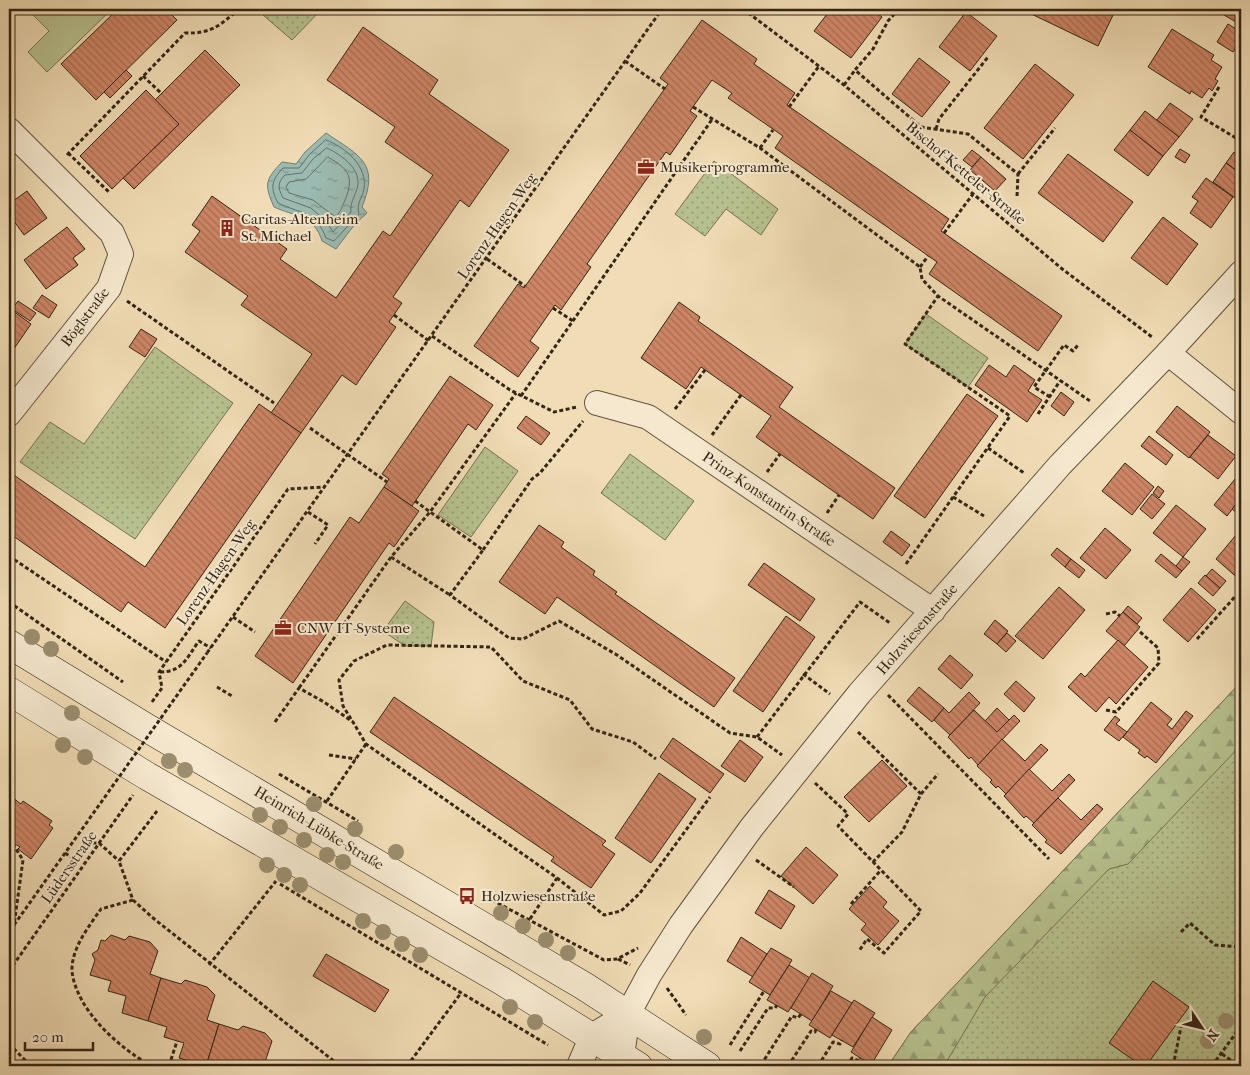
<svg xmlns="http://www.w3.org/2000/svg" width="1250" height="1075" font-family="'IM FELL French Canon',serif">
	<style>
		.green { fill: url(#green-dots); stroke: #767352 }
		.forest { fill: url(#forest-firs); stroke: #767352 }
		.pitch { fill: #b7c18f; stroke: #767352 }
		.water { fill: url(#water-ripples); stroke: #727f73 }
		.lines { fill: none; stroke-linecap: round; stroke-linejoin: round }
		.shore { stroke: #687064; stroke-width: 1 }
		.building { fill: url(#building-back-hatch); stroke: #342515 }
		.street-casing { stroke: #63533d; stroke-width: 26 }
		.secondary-casing { stroke: #342515; stroke-width: 29 }
		.path { stroke: #342515; stroke-width: 3; stroke-dasharray: 4 2.5; stroke-linecap: butt }
		.street { stroke: #f5e8cf; stroke-width: 24 }
		.secondary { stroke: #f5e8cf; stroke-width: 28 }
		.path-bridge { stroke: #342515; stroke-width: 3; stroke-dasharray: 4 2.5; stroke-linecap: butt }
		.tree { fill: #9b8d6e }
		.labels { text-anchor: middle; stroke-width: 4; stroke-linejoin: round; paint-order: stroke }
		.poi-label { font-size: 15px; fill: #342515; stroke: #f5e8cf; text-anchor: start }
		.street-label { font-size: 15px; fill: #342515; stroke: #f5e8cf }
	</style>
	<defs>
		<pattern id="green-dots" width="8" height="8" patternUnits="userSpaceOnUse" patternTransform="scale(1.25)"><rect width="8" height="8" fill="#b7c18f"/><path d="M2 2h.1M6 6h.1" fill="none" stroke="#969d74" stroke-width="1.8" stroke-linecap="round"/></pattern>
		<pattern id="forest-firs" width="22" height="20" patternUnits="userSpaceOnUse" patternTransform="scale(1.25)"><rect width="22" height="20" fill="#b7c18f"/><path d="M5 1l3.5 6h-7zM16 11l3.5 6h-7z" fill="#969d74"/></pattern>
		<pattern id="water-ripples" width="26" height="14" patternUnits="userSpaceOnUse" patternTransform="scale(1.25)"><rect width="26" height="14" fill="#9bbbb2"/><path d="M2 4q2-2 4 0t4 0M15 11q2-2 4 0t4 0" fill="none" stroke="#7f9890"/></pattern>
		<pattern id="building-back-hatch" width="6" height="6" patternUnits="userSpaceOnUse" patternTransform="scale(1.25)"><rect width="6" height="6" fill="#ce8566"/><path d="M-1 5l2 2M0 0l6 6M5-1l2 2" fill="none" stroke="#a86d53"/></pattern>
	</defs>
	<rect width="100%" height="100%" fill="#f0dcb5"/>
	<filter id="stains"><feTurbulence type="fractalNoise" baseFrequency=".004" numOctaves="4"/><feColorMatrix values="0 0 0 0 .2 0 0 0 0 .09 0 0 0 0 .02 0 0 0 .5 -.17"/></filter>
	<radialGradient id="worn" r=".72"><stop offset=".6" stop-color="#630" stop-opacity="0"/><stop offset="1" stop-color="#630" stop-opacity=".3"/></radialGradient>
	<!-- green -->
	<g class="green">
		<polygon points="256,9 322,9 292,40"/>
		<polygon points="714,161 778,209 761,235 726,209 705,236 675,214"/>
		<polygon points="926,314 988,358 968,387 905,344"/>
		<polygon points="155,347 233,403 135,539 20,462 50,422 84,444"/>
		<polygon points="485,447 518,471 471,537 438,515"/>
		<polygon points="630,454 694,501 665,540 601,493"/>
		<polygon points="405,601 434,622 431,646 405,646 383,631"/>
		<polygon points="1241,682 1241,1066 888,1066 911,1032"/>
	</g>
	<!-- forest -->
	<polygon class="forest" points="1241,682 1241,745 1128,864 1109,869 985,997 944,1066 888,1066 911,1032"/>
	<!-- pitch -->
	<polygon class="pitch" points="27,9 112,9 47,72 28,52 49,31"/>
	<!-- water -->
	<path class="water" d="M326 133C360 156 380 163 362 207L367 213 355 224 336 249 322 241C314 215 296 217 274 207 264 184 265 180 282 162L296 164 305 152Z"/>
	<g class="lines">
		<!-- shore -->
		<g class="shore">
			<path d="M326 140C345 147 368 166 364 189 362 199 356 203 359 214L334 241 326 238C316 211 301 214 278 203 270 188 271 181 283 168H299L309 155Z"/>
			<path d="M327 148C342 155 363 170 357 189 354 198 350 203 351 212L333 232 326 221 311 208 283 198C278 188 277 183 285 175L302 173 313 159Z"/>
			<path d="M328 157C348 169 354 175 346 198 342 206 342 211 335 217L313 200 289 193 286 187 289 182 306 179Z"/>
		</g>
	</g>
	<!-- building -->
	<g class="building">
		<polygon points="118,9 166,9 177,20 96,100 61,64"/>
		<polygon points="831,9 871,9 882,17 851,58 814,31"/>
		<polygon points="1021,9 1116,9 1098,46"/>
		<polygon points="1214,9 1241,9 1241,25"/>
		<polygon points="966,12 997,36 970,71 939,47"/>
		<polygon points="702,20 757,59 754,64 795,93 787,105 949,219 941,231 1062,316 1038,351 929,274 937,262 775,148 783,136 728,98 732,93 712,80 690,111 697,116 670,155 666,152 646,180 587,264 591,267 561,310 555,305 530,341 539,348 518,377 474,346 518,284 524,288 668,84 660,78"/>
		<polygon points="1228,24 1241,32 1241,39 1233,52 1217,42"/>
		<polygon points="363,27 438,80 429,94 509,150 469,207 460,200 393,297 402,303 389,322 396,327 356,385 342,375 301,433 271,413 312,354 241,305 248,296 185,252 200,231 192,225 212,196 287,249 280,259 336,298 383,231 390,236 433,175 385,142 395,127 327,80"/>
		<polygon points="1172,29 1214,55 1211,60 1222,67 1215,79 1218,81 1212,91 1209,88 1202,98 1191,91 1190,94 1148,67"/>
		<polygon points="205,50 240,85 134,189 123,178 179,124 155,100"/>
		<polygon points="919,58 950,82 922,117 892,94"/>
		<polygon points="1035,64 1074,95 1023,159 984,128"/>
		<polygon points="126,70 132,76 110,98 104,92"/>
		<polygon points="146,90 179,124 112,189 80,156"/>
		<polygon points="1170,103 1193,119 1179,137 1157,120"/>
		<polygon points="1145,111 1179,137 1163,156 1130,130"/>
		<polygon points="1130,130 1163,156 1148,176 1114,150"/>
		<polygon points="1180,149 1190,155 1185,163 1175,157"/>
		<polygon points="972,150 981,157 972,167 963,160"/>
		<polygon points="1234,152 1241,157 1241,174 1226,163"/>
		<polygon points="1068,154 1133,202 1103,242 1038,193"/>
		<polygon points="981,157 1006,179 995,191 970,170"/>
		<polygon points="1226,163 1241,174 1241,196 1238,200 1213,182"/>
		<polygon points="1206,178 1233,197 1211,228 1190,213 1198,201 1192,197"/>
		<polygon points="27,191 47,218 24,235 9,214 9,204"/>
		<polygon points="1163,217 1198,244 1167,285 1131,258"/>
		<polygon points="67,227 85,249 73,258 78,265 46,289 24,260"/>
		<polygon points="42,295 57,305 49,318 33,308"/>
		<polygon points="18,301 36,313 30,321 12,309"/>
		<polygon points="679,302 700,317 698,321 793,387 779,407 895,488 873,519 756,437 771,416 701,367 686,389 641,358"/>
		<polygon points="9,308 31,324 9,356"/>
		<polygon points="141,329 157,339 145,357 129,347"/>
		<polygon points="989,365 1006,377 1014,365 1035,380 1028,391 1042,400 1027,422 975,385"/>
		<polygon points="450,376 493,405 476,430 468,424 412,506 384,487 389,479 382,474"/>
		<polygon points="1061,392 1074,402 1064,416 1051,406"/>
		<polygon points="967,394 998,416 925,518 894,496"/>
		<polygon points="259,404 301,433 165,628 128,602 121,612 9,533 11,473 145,567"/>
		<polygon points="1177,406 1210,432 1189,458 1156,432"/>
		<polygon points="526,416 550,433 541,445 517,428"/>
		<polygon points="1208,435 1236,456 1218,479 1190,457"/>
		<polygon points="1149,436 1173,455 1166,465 1141,446"/>
		<polygon points="1125,463 1154,487 1132,515 1102,491"/>
		<polygon points="1235,479 1241,484 1241,498 1227,516 1214,505"/>
		<polygon points="1158,486 1164,491 1159,498 1153,493"/>
		<polygon points="384,487 419,511 394,547 389,543 293,683 255,656 350,517 359,523"/>
		<polygon points="1152,494 1165,504 1152,519 1140,509"/>
		<polygon points="1241,498 1241,516 1232,509"/>
		<polygon points="1176,505 1206,529 1183,557 1153,533"/>
		<polygon points="539,525 564,542 561,547 595,571 593,575 617,592 615,594 735,678 714,707 557,597 545,614 499,582"/>
		<polygon points="1105,528 1131,550 1106,579 1080,558"/>
		<polygon points="1241,529 1241,581 1216,559"/>
		<polygon points="891,531 910,545 902,556 883,542"/>
		<polygon points="1057,548 1071,559 1065,567 1051,555"/>
		<polygon points="1161,554 1182,571 1176,578 1155,561"/>
		<polygon points="1183,557 1190,562 1182,571 1176,566"/>
		<polygon points="1071,559 1085,570 1079,578 1065,567"/>
		<polygon points="764,563 815,599 800,621 748,585"/>
		<polygon points="1212,569 1226,581 1220,588 1206,576"/>
		<polygon points="1205,575 1220,588 1213,596 1198,583"/>
		<polygon points="1059,587 1085,610 1043,659 1015,636"/>
		<polygon points="1191,588 1216,610 1188,642 1163,620"/>
		<polygon points="1128,606 1142,618 1137,624 1123,612"/>
		<polygon points="1123,612 1140,627 1124,646 1106,631"/>
		<polygon points="786,616 815,637 763,712 733,691"/>
		<polygon points="995,620 1008,631 997,644 984,634"/>
		<polygon points="1007,633 1016,641 1006,652 997,644"/>
		<polygon points="1118,640 1148,667 1116,704 1109,697 1096,712 1068,687 1081,673 1085,677"/>
		<polygon points="950,655 973,675 961,689 938,669"/>
		<polygon points="1016,681 1035,698 1024,712 1004,694"/>
		<polygon points="919,687 944,708 932,722 907,701"/>
		<polygon points="969,692 980,703 950,735 934,720 944,708 949,713"/>
		<polygon points="394,697 606,841 602,845 615,854 591,888 551,861 554,857 370,732"/>
		<polygon points="1151,702 1172,719 1167,725 1172,729 1186,711 1193,716 1156,763 1147,756 1145,758 1138,753 1140,750 1123,737"/>
		<polygon points="997,708 1009,720 997,732 985,721"/>
		<polygon points="974,710 997,732 1014,715 1020,721 978,765 971,757 969,759 966,756 948,737"/>
		<polygon points="1115,716 1120,720 1116,724 1127,732 1119,741 1104,730"/>
		<polygon points="673,738 724,774 710,793 660,757"/>
		<polygon points="1002,739 1025,761 1041,744 1048,750 1006,794 998,786 996,788 990,782 992,780 977,766"/>
		<polygon points="740,740 763,757 745,782 721,766"/>
		<polygon points="882,760 907,786 869,822 844,797"/>
		<polygon points="1029,769 1052,791 1069,774 1075,780 1034,823 1026,816 1024,818 1004,796"/>
		<polygon points="659,773 696,799 651,863 615,838"/>
		<polygon points="9,795 21,804 23,801 52,821 49,825 53,828 31,859 18,849 20,847 15,844 9,853"/>
		<polygon points="1058,798 1081,820 1097,804 1103,809 1061,854 1045,842 1047,840 1032,825"/>
		<polygon points="806,847 838,875 813,904 781,876"/>
		<polygon points="870,886 887,902 883,907 899,921 878,945 861,930 866,924 849,909"/>
		<polygon points="769,890 795,906 781,929 755,913"/>
		<polygon points="111,935 125,940 129,936 150,942 158,951 150,974 161,978 148,1021 122,1013 126,996 108,991 111,981 90,975 95,960 92,954 98,950 101,940 105,941"/>
		<polygon points="741,937 767,954 753,977 727,961"/>
		<polygon points="771,948 792,960 770,995 749,982"/>
		<polygon points="326,954 389,990 375,1012 313,976"/>
		<polygon points="789,965 810,978 788,1012 767,1000"/>
		<polygon points="812,973 833,986 812,1021 791,1008"/>
		<polygon points="161,978 181,984 185,980 207,987 215,995 207,1020 219,1024 206,1066 179,1058 184,1043 164,1037 167,1027 148,1021"/>
		<polygon points="1153,981 1189,1007 1146,1066 1142,1066 1109,1043"/>
		<polygon points="831,991 852,1003 830,1038 809,1025"/>
		<polygon points="854,1000 875,1013 853,1047 832,1035"/>
		<polygon points="872,1017 892,1030 871,1065 851,1052"/>
		<polygon points="219,1024 238,1030 243,1026 265,1033 272,1041 264,1065 268,1066 206,1066"/>
	</g>
	<g class="lines">
		<!-- street casing -->
		<g class="street-casing">
			<g id="street">
				<polyline points="9,130 112,233 121,254 109,288 9,414"/>
				<polyline points="1168,353 1241,412"/>
				<polyline points="597,403 648,417 933,611"/>
				<polyline points="579,1066 592,1036 628,1014"/>
				<polyline points="617,1066 622,1056 628,1014 649,975 681,925 752,827 859,694 1060,465 1168,353 1241,273"/>
			</g>
		</g>
		<!-- secondary casing -->
		<g class="secondary-casing">
			<g id="secondary">
				<polyline points="9,644 147,728 584,986 707,1066"/>
				<polyline points="9,691 147,776 502,981 638,1066"/>
			</g>
		</g>
		<!-- path -->
		<g class="path">
			<polyline points="743,9 844,85 1061,268 1152,337"/>
			<polyline points="899,9 888,21 873,49 855,70 921,127 968,134 1018,174 1017,197"/>
			<polyline points="625,61 665,89"/>
			<polyline points="143,76 162,94"/>
			<polyline points="844,85 855,70"/>
			<polyline points="1219,87 1201,117 1241,141"/>
			<polyline points="693,107 760,148 920,267 922,279 938,296 1090,401"/>
			<polyline points="789,107 819,66"/>
			<polyline points="936,129 939,119 988,57"/>
			<polyline points="760,148 773,130"/>
			<polyline points="68,153 110,193"/>
			<path d="M67 155 185 33C212 34 220 25 239 9"/>
			<polyline points="1018,174 1055,128"/>
			<polyline points="944,233 973,194"/>
			<polyline points="487,259 525,286"/>
			<polyline points="920,267 928,256"/>
			<polyline points="127,301 274,403"/>
			<polyline points="553,308 573,321"/>
			<polyline points="394,315 429,341"/>
			<polyline points="432,336 510,390 554,412 577,407"/>
			<polyline points="521,396 713,118"/>
			<polyline points="1050,397 1034,387 1064,345 1073,351 1078,345"/>
			<polyline points="675,409 705,370"/>
			<polyline points="1038,414 1060,381"/>
			<polyline points="310,428 387,482"/>
			<polyline points="712,435 741,395"/>
			<polyline points="988,448 1024,473"/>
			<polyline points="767,472 780,454"/>
			<polyline points="953,497 984,516"/>
			<polyline points="415,501 483,550 450,595 509,638 523,639 559,621 617,655 730,733 757,737 782,755"/>
			<polyline points="308,512 328,525 315,544"/>
			<polyline points="827,513 839,495"/>
			<polyline points="483,550 532,479 540,473 583,421"/>
			<polyline points="9,556 166,662"/>
			<polyline points="391,557 450,595"/>
			<polyline points="906,564 1010,416 905,344 938,296"/>
			<polyline points="9,602 123,682"/>
			<polyline points="1106,614 1115,612 1120,616"/>
			<polyline points="233,617 255,632"/>
			<polyline points="1197,639 1241,590"/>
			<polyline points="207,653 662,9"/>
			<path d="M160 672C183 672 187 657 199 641L211 648"/>
			<polyline points="803,674 830,694"/>
			<polyline points="217,687 232,696"/>
			<polyline points="299,688 391,557 430,512 516,393"/>
			<polyline points="888,695 1049,859"/>
			<polyline points="152,702 162,688 159,672 288,489 325,487"/>
			<polyline points="1106,710 1116,712 1159,663 1158,648 1138,630"/>
			<polyline points="351,719 343,706 339,680 354,661 387,645 491,647 523,681 570,700 592,729 633,742 656,759"/>
			<polyline points="275,722 299,688 324,702 353,722 366,744 557,878 604,915 621,911 640,893 710,797"/>
			<polyline points="858,732 921,794 902,832 873,862"/>
			<polyline points="757,737 860,602 890,623"/>
			<polyline points="329,755 356,759"/>
			<polyline points="279,774 358,821"/>
			<polyline points="815,783 848,814 838,826 921,911 884,953 867,939 859,951"/>
			<polyline points="921,794 938,774"/>
			<polyline points="327,801 366,744"/>
			<polyline points="157,811 119,861 133,900 153,918 340,1066"/>
			<polyline points="65,853 77,861 90,843 99,843 119,861"/>
			<polyline points="756,860 794,887"/>
			<polyline points="280,884 548,1045"/>
			<path d="M133 900 101 909C89 926 71 949 72 971 76 1010 120 1049 152 1066"/>
			<polyline points="492,900 604,960 617,959 638,948"/>
			<polyline points="851,904 881,870"/>
			<polyline points="530,919 557,878"/>
			<polyline points="1181,932 1190,923 1215,945 1241,947"/>
			<polyline points="9,934 14,925 23,860 14,846"/>
			<polyline points="618,959 630,965"/>
			<polyline points="209,965 276,881"/>
			<polyline points="9,971 133,795"/>
			<polyline points="667,988 686,1015"/>
			<polyline points="9,1044 31,1066"/>
			<polyline points="730,1045 764,991"/>
			<polyline points="740,1051 768,1008 775,1008 777,1005"/>
			<polyline points="1222,1054 1239,1066"/>
			<polyline points="761,1065 792,1016 798,1018 801,1014"/>
			<polyline points="169,1066 177,1041"/>
			<polyline points="407,1066 461,993"/>
			<polyline points="788,1066 811,1031 815,1032 816,1029"/>
			<polyline points="818,1066 833,1042 840,1044 842,1040"/>
			<polyline points="847,1066 852,1058 859,1061 860,1058"/>
			<polyline points="1173,1066 1181,1027"/>
			<polyline points="1212,1066 1241,1026"/>
		</g>
		<!-- street -->
		<use href="#street" class="street"/>
		<!-- secondary -->
		<use href="#secondary" class="secondary"/>
		<!-- path-bridge -->
		<polyline class="path-bridge" points="14,925 207,653"/>
	</g>
	<!-- trees -->
	<g class="tree">
		<circle cx="32" cy="637" r="8"/>
		<circle cx="51" cy="649" r="8"/>
		<circle cx="72" cy="713" r="8"/>
		<circle cx="63" cy="745" r="8"/>
		<circle cx="85" cy="757" r="8"/>
		<circle cx="169" cy="761" r="8"/>
		<circle cx="185" cy="770" r="8"/>
		<circle cx="314" cy="804" r="8"/>
		<circle cx="260" cy="815" r="8"/>
		<circle cx="280" cy="827" r="8"/>
		<circle cx="355" cy="829" r="8"/>
		<circle cx="304" cy="840" r="8"/>
		<circle cx="396" cy="852" r="8"/>
		<circle cx="327" cy="855" r="8"/>
		<circle cx="343" cy="862" r="8"/>
		<circle cx="267" cy="865" r="8"/>
		<circle cx="284" cy="875" r="8"/>
		<circle cx="300" cy="885" r="8"/>
		<circle cx="501" cy="913" r="8"/>
		<circle cx="363" cy="921" r="8"/>
		<circle cx="523" cy="926" r="8"/>
		<circle cx="383" cy="932" r="8"/>
		<circle cx="546" cy="940" r="8"/>
		<circle cx="402" cy="944" r="8"/>
		<circle cx="568" cy="953" r="8"/>
		<circle cx="420" cy="955" r="8"/>
		<circle cx="510" cy="1007" r="8"/>
		<circle cx="1226" cy="1021" r="8"/>
		<circle cx="535" cy="1022" r="8"/>
		<circle cx="704" cy="1037" r="8"/>
		<circle cx="1208" cy="1041" r="8"/>
	</g>
	<!-- icons -->
	<defs>
		<g id="office-bare" transform="scale(1.35)"><path d="M-6-3h4V-5.5h4V-3h4V5H-6ZM-1-4.5V-3h2v-1.5ZM-6 0V1H6V0Z" fill="#8f2418" stroke="#f5e8cf" stroke-width="2.5" paint-order="stroke"/></g>
		<g id="building-bare" transform="scale(1.35)"><path d="M-4-6H4V6H1V3H-1V6H-4ZM-2.5-4.3h1.7v1.8h-1.7ZM.8-4.3h1.7v1.8H.8ZM-2.5-1h1.7V.8h-1.7ZM.8-1h1.7V.8H.8Z" fill="#8f2418" stroke="#f5e8cf" stroke-width="2.5" paint-order="stroke"/></g>
		<g id="bus-bare" transform="scale(1.35)"><path d="M-5-6H5V4H4V6H2V4H-2V6H-4V4H-5ZM-3.5-4V0h7V-4ZM-3.5 1.2v1.5H-2V1.2ZM2 1.2v1.5H3.5V1.2Z" fill="#8f2418" stroke="#f5e8cf" stroke-width="2.5" paint-order="stroke"/></g>
	</defs>
	<g fill-rule="evenodd">
		<use href="#office-bare" x="646" y="167"/>
		<use href="#building-bare" x="227" y="228"/>
		<use href="#office-bare" x="283" y="628"/>
		<use href="#bus-bare" x="467" y="896"/>
	</g>
	<g class="labels">
		<!-- poi labels -->
		<g class="poi-label">
			<text x="660" y="172">Musikerprogramme</text>
			<text x="241" y="224">Caritas-Altenheim<tspan x="241" dy="17">St. Michael</tspan></text>
			<text x="297" y="633">CNW IT-Systeme</text>
			<text x="481" y="901">Holzwiesenstraße</text>
		</g>
		<!-- street labels -->
		<g class="street-label">
			<text transform="translate(966 173) rotate(40)" y="5">Bischof-Ketteler-Straße</text>
			<text transform="translate(497 226) rotate(-55)" y="5">Lorenz-Hagen-Weg</text>
			<text transform="translate(85 317) rotate(-53)" y="5">Böglstraße</text>
			<text transform="translate(769 499) rotate(34)" y="5">Prinz-Konstantin-Straße</text>
			<text transform="translate(216 572) rotate(-55)" y="5">Lorenz-Hagen-Weg</text>
			<text transform="translate(917 629) rotate(-49)" y="5">Holzwiesenstraße</text>
			<text transform="translate(319 828) rotate(31)" y="5">Heinrich-Lübke-Straße</text>
			<text transform="translate(69 867) rotate(-55)" y="5">Lüdersstraße</text>
		</g>
	</g>
	<!-- margin -->
	<rect width="1250" height="1075" fill="none" stroke="#f0dcb5" stroke-width="30"/>
	<rect x="10" y="10" width="1230" height="1055" fill="none" stroke="#342515" stroke-width="2.5"/>
	<rect x="15" y="15" width="1220" height="1045" fill="none" stroke="#342515"/>
	<!-- north arrow -->
	<g transform="translate(1202 1028) rotate(125)" stroke="#f5e8cf" stroke-width="4" paint-order="stroke">
	<path d="M0-4L9 19L0 12L-9 19Z" fill="#342515"/>
	<text y="-8" font-size="14" font-weight="bold" text-anchor="middle" fill="#342515">N</text>
	</g>
	<!-- scale -->
	<path d="M25 1042v8h68v-8" fill="none" stroke="#342515" stroke-width="2.5"/>
	<text x="32" y="1042" font-size="15" fill="#342515" stroke="#f5e8cf" stroke-width="4" paint-order="stroke">20 m</text>
	<rect width="100%" height="100%" filter="url(#stains)"/>
	<rect width="100%" height="100%" fill="url(#worn)"/>
</svg>
